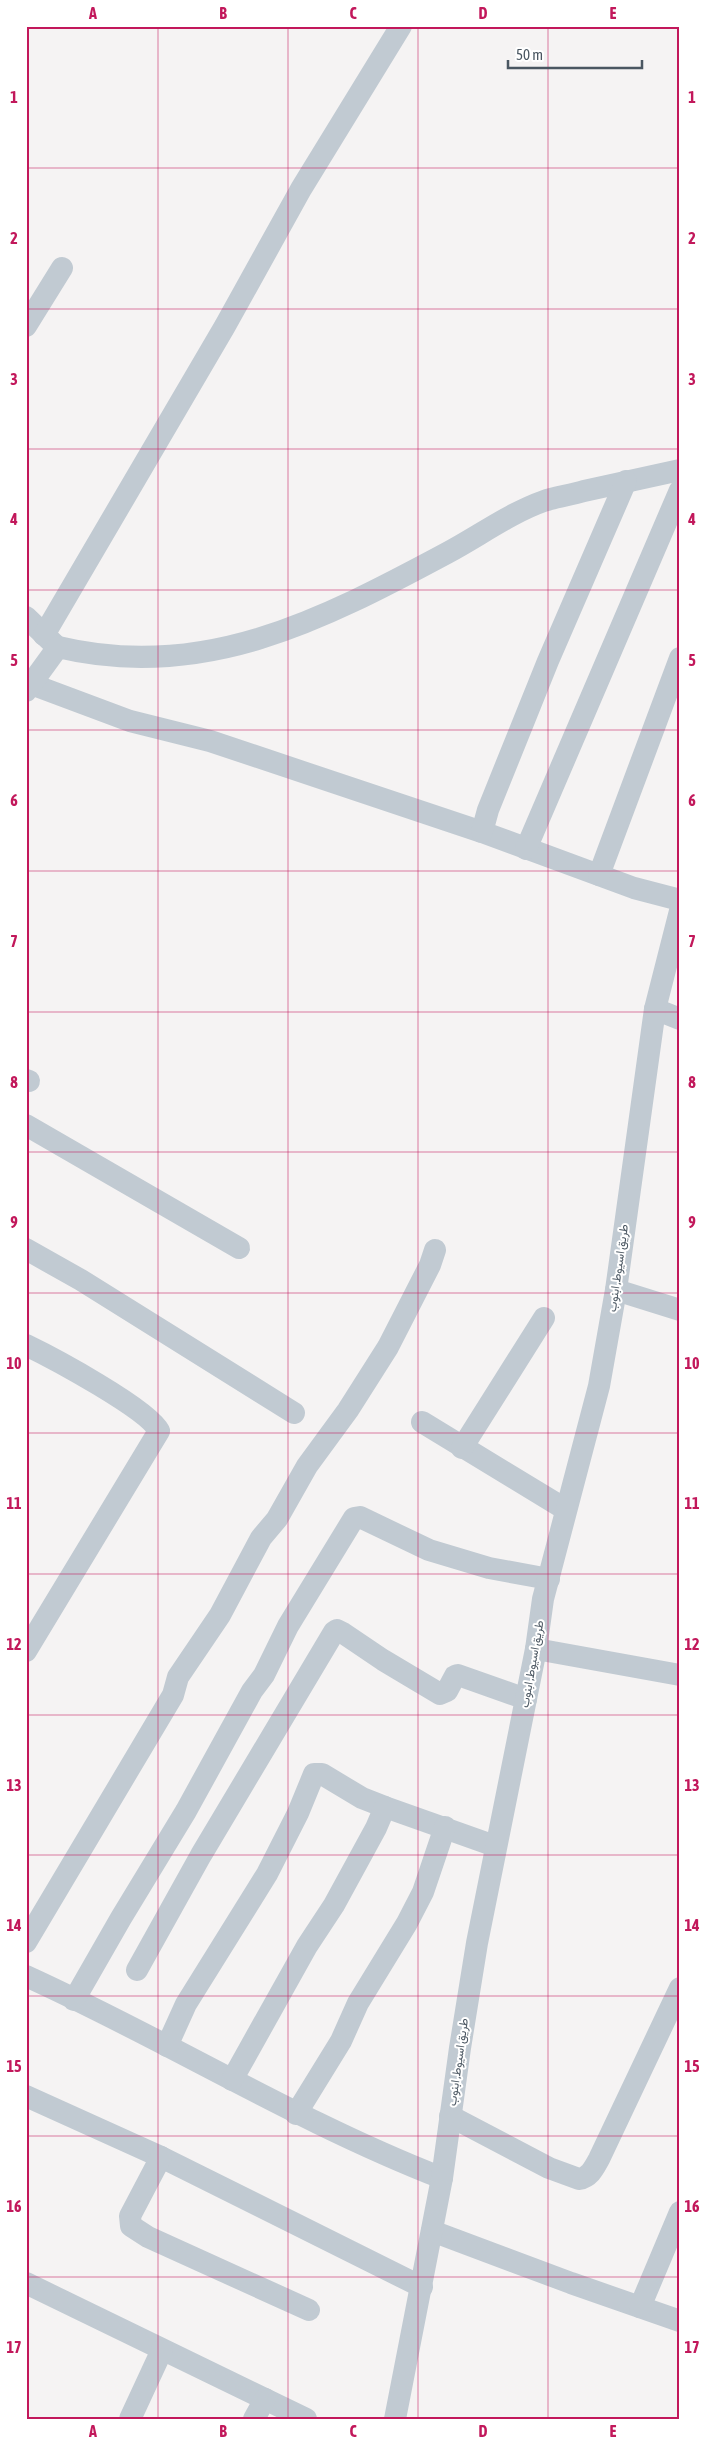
<svg xmlns="http://www.w3.org/2000/svg" width="706" height="2445" font-family="'Asap Condensed',Vazirmatn,sans-serif">
	<style>
		.lines { fill: none; stroke-linecap: round; stroke-linejoin: round }
		.minor { stroke: #c1cad2; stroke-width: 22 }
		.grid { fill: none; stroke: #c2185b; stroke-width: 1; stroke-opacity: 0.55 }
		.labels { text-anchor: middle; stroke-width: 4; stroke-linejoin: round; paint-order: stroke }
		.street-label { font-size: 12px; fill: #4a5661; stroke: #fff }
		.neatline { fill: none; stroke: #c2185b; stroke-width: 2 }
		.grid-label { font-size: 16px; text-anchor: middle; font-weight: bold; fill: #c2185b }
	</style>
	<rect width="100%" height="100%" fill="#f5f3f3"/>
	<g class="lines">
		<!-- minor -->
		<g class="minor">
			<polyline points="26,326 62,268"/>
			<polyline points="26,617 55,645"/>
			<polyline points="44,635 225,326 301,189 401,26"/>
			<polyline points="31,684 130,721 210,741 482,832 634,888 680,900"/>
			<path d="M26 691 58 647C203 682 322 620 447 553 479 536 510 513 544 501 556 497 571 495 584 491 616 484 648 477 680 470"/>
			<polyline points="482,832 488,810 548,661 626,481"/>
			<polyline points="526,849 680,490"/>
			<polyline points="599,875 680,658"/>
			<polyline points="655,1009 680,1019"/>
			<polyline points="26,1080 29,1081"/>
			<polyline points="26,1125 239,1248"/>
			<polyline points="26,1249 81,1280 294,1413"/>
			<polyline points="616,1290 680,1310"/>
			<path d="M26 1345C53 1358 148 1409 159 1431L26 1651"/>
			<polyline points="422,1422 565,1509"/>
			<polyline points="462,1448 544,1318"/>
			<polyline points="536,1649 680,1675"/>
			<polyline points="26,1942 173,1695 178,1677 220,1615 261,1538 277,1519 307,1466 348,1410 388,1347 430,1265 435,1250"/>
			<polyline points="137,1970 201,1855 334,1632 337,1630 343,1633 383,1660 440,1694 447,1691 455,1676 458,1675 526,1699"/>
			<path d="M26 1976C167 2040 298 2122 442 2178"/>
			<polyline points="74,2000 121,1918 186,1811 252,1691 264,1675 288,1626 354,1518 360,1517 429,1550 489,1568 549,1579"/>
			<polyline points="167,2046 186,2004 267,1874 298,1813 314,1774 322,1774 362,1798 385,1807"/>
			<polyline points="232,2080 307,1946 334,1905 376,1828 385,1807 495,1846"/>
			<polyline points="26,2096 161,2157 422,2287"/>
			<polyline points="296,2114 341,2041 358,2003 407,1923 423,1892 445,1827"/>
			<path d="M450 2116 549 2168 579 2179C590 2177 594 2168 599 2159L680 1988"/>
			<polyline points="161,2157 130,2216 131,2226 148,2237 309,2310"/>
			<polyline points="432,2231 571,2283 680,2321"/>
			<polyline points="26,2283 306,2419"/>
			<polyline points="640,2307 680,2212"/>
			<polyline points="130,2419 162,2350"/>
			<polyline points="254,2419 265,2399"/>
			<polyline points="395,2419 442,2178 460,2048 477,1943 536,1649 543,1599 599,1386 616,1290 655,1009 680,911"/>
		</g>
	</g>
	<!-- grid -->
	<path class="grid" d="M158 26V2419M288 26V2419M418 26V2419M548 26V2419M26 168H680M26 309H680M26 449H680M26 590H680M26 730H680M26 871H680M26 1012H680M26 1152H680M26 1293H680M26 1433H680M26 1574H680M26 1715H680M26 1855H680M26 1996H680M26 2136H680M26 2277H680"/>
	<g class="labels">
		<!-- street labels -->
		<g class="street-label">
			<text transform="translate(618 1268) rotate(-82)" y="4">طريق اسيوط, ابنوب</text>
			<text transform="translate(532 1664) rotate(-80)" y="4">طريق اسيوط, ابنوب</text>
			<text transform="translate(458 2062) rotate(-82)" y="4">طريق اسيوط, ابنوب</text>
		</g>
	</g>
	<!-- border -->
	<rect width="706" height="2445" fill="none" stroke="#ffffff" stroke-width="55"/>
	<!-- scale -->
	<path d="M508 60v8h134v-8" fill="none" stroke="#4a5661" stroke-width="2.5"/>
	<text x="516" y="60" font-size="15" fill="#4a5661" stroke="#ffffff" stroke-width="4" paint-order="stroke">50 m</text>
	<rect x="28" y="28" width="650" height="2390" class="neatline"/>
	<g class="grid-label">
		<text x="93" y="19">A</text>
		<text x="223" y="19">B</text>
		<text x="353" y="19">C</text>
		<text x="483" y="19">D</text>
		<text x="613" y="19">E</text>
		<text x="14" y="103">1</text>
		<text x="692" y="103">1</text>
		<text x="14" y="244">2</text>
		<text x="692" y="244">2</text>
		<text x="14" y="385">3</text>
		<text x="692" y="385">3</text>
		<text x="14" y="525">4</text>
		<text x="692" y="525">4</text>
		<text x="14" y="666">5</text>
		<text x="692" y="666">5</text>
		<text x="14" y="806">6</text>
		<text x="692" y="806">6</text>
		<text x="14" y="947">7</text>
		<text x="692" y="947">7</text>
		<text x="14" y="1088">8</text>
		<text x="692" y="1088">8</text>
		<text x="14" y="1228">9</text>
		<text x="692" y="1228">9</text>
		<text x="14" y="1369">10</text>
		<text x="692" y="1369">10</text>
		<text x="14" y="1509">11</text>
		<text x="692" y="1509">11</text>
		<text x="14" y="1650">12</text>
		<text x="692" y="1650">12</text>
		<text x="14" y="1791">13</text>
		<text x="692" y="1791">13</text>
		<text x="14" y="1931">14</text>
		<text x="692" y="1931">14</text>
		<text x="14" y="2072">15</text>
		<text x="692" y="2072">15</text>
		<text x="14" y="2212">16</text>
		<text x="692" y="2212">16</text>
		<text x="14" y="2353">17</text>
		<text x="692" y="2353">17</text>
		<text x="93" y="2437">A</text>
		<text x="223" y="2437">B</text>
		<text x="353" y="2437">C</text>
		<text x="483" y="2437">D</text>
		<text x="613" y="2437">E</text>
	</g>
</svg>
